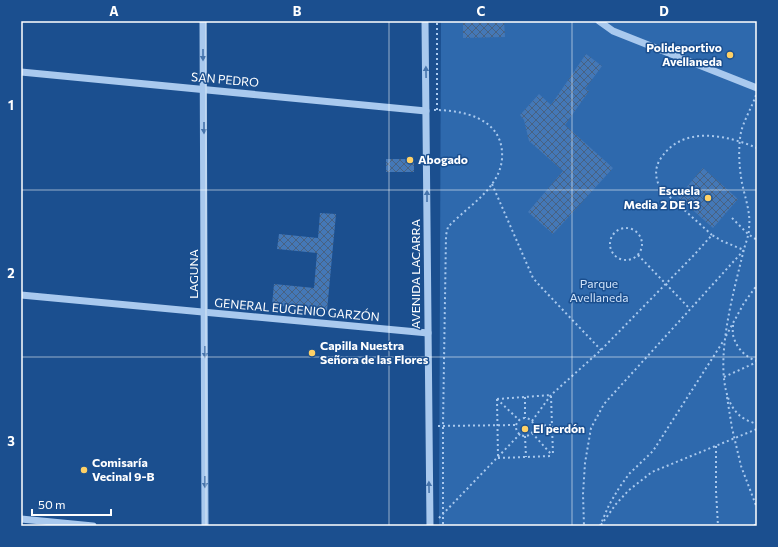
<svg xmlns="http://www.w3.org/2000/svg" width="778" height="547" font-family="Commissioner,sans-serif">
	<style>
		.green { fill: #2e69ad }
		.building { fill: url(#building-cross-hatch) }
		.lines { fill: none; stroke-linecap: round; stroke-linejoin: round }
		.path { stroke: #a9c9ee; stroke-width: 2; stroke-dasharray: 2 3; stroke-linecap: butt }
		.minor { stroke: #a9c9ee; stroke-width: 7 }
		.oneway { fill: #4674ac }
		.grid { fill: none; stroke: #fff; stroke-width: 1; stroke-opacity: 0.55 }
		.poi-dot { fill: #ffd166; stroke: #1b4f8f; stroke-width: 1.5 }
		.labels { text-anchor: middle; stroke-width: 3; stroke-linejoin: round; paint-order: stroke }
		.poi-label { font-size: 12px; font-weight: bold; fill: #fff; stroke: #1b4f8f; text-anchor: start }
		.street-label { font-size: 12px; fill: #fff; stroke: #1b4f8f }
		.park-label { font-size: 12px; fill: #cfe3fa; stroke: #1b4f8f }
		.neatline { fill: none; stroke: #fff; stroke-width: 1.5 }
		.grid-label { font-size: 13px; text-anchor: middle; font-weight: bold; fill: #fff }
	</style>
	<defs>
		<pattern id="building-cross-hatch" width="8" height="8" patternUnits="userSpaceOnUse"><rect width="8" height="8" fill="#4478b7"/><path d="M0 0l8 8M0 8l8-8" fill="none" stroke="#486282"/></pattern>
	</defs>
	<rect width="100%" height="100%" fill="#1b4f8f"/>
	<!-- green -->
	<polygon class="green" points="441,21 757,21 757,526 439,526"/>
	<!-- building -->
	<g class="building">
		<polygon points="463,21 504,21 505,37 463,38"/>
		<polygon points="586,54 602,66 585,89 589,91 565,125 613,168 553,234 528,212 563,171 529,141 524,120 520,115 539,94 551,105"/>
		<rect x="386" y="159" width="28" height="13"/>
		<polygon points="703,168 738,199 713,228 678,197"/>
		<polygon points="320,213 336,214 327,311 272,305 274,284 314,288 317,253 277,249 279,234 318,238"/>
	</g>
	<g class="lines">
		<!-- path -->
		<g class="path">
			<path d="M756 95C752 107 744 120 741 132 738 148 739 167 742 183 745 198 751 213 749 228 749 235 746 242 744 249 735 288 706 382 738 414 743 419 750 422 757 424"/>
			<path d="M434 110C463 110 500 118 502 152 503 163 499 175 492 184 482 199 461 213 448 227L446 235 443 426V526"/>
			<polyline points="437,110 437,21"/>
			<polyline points="492,184 533,278 541,287 601,350"/>
			<polyline points="732,218 748,234 757,240"/>
			<circle cx="626" cy="244" r="16"/>
			<path d="M712 235 661 189C655 179 654 168 661 158 683 125 727 135 757 148"/>
			<polyline points="638,255 690,309"/>
			<path d="M733 325C733 329 732 334 734 338 737 349 747 358 757 361"/>
			<polyline points="726,336 744,303 757,285"/>
			<polyline points="724,377 757,362"/>
			<polyline points="551,396 553,455"/>
			<polyline points="525,397 525,418"/>
			<polyline points="727,397 732,428 741,466 757,508"/>
			<polyline points="497,399 498,457"/>
			<polyline points="497,399 551,395"/>
			<polyline points="497,399 519,420"/>
			<circle cx="525" cy="427" r="9"/>
			<polyline points="532,421 551,395 601,350 694,255 712,235 722,241 744,250 604,404 591,428 585,463 583,494 584,526"/>
			<polyline points="438,426 516,425"/>
			<polyline points="534,426 552,425"/>
			<polyline points="532,433 552,455"/>
			<polyline points="525,436 526,457"/>
			<polyline points="716,446 716,491 718,526"/>
			<polyline points="498,458 553,456"/>
			<polyline points="439,518 520,434"/>
			<polyline points="601,525 616,504 629,490 652,472 757,429"/>
			<polyline points="600,526 609,505 619,488 629,474 653,451 724,340"/>
			<polyline points="754,526 757,522"/>
		</g>
		<!-- minor -->
		<g class="minor">
			<polyline points="203,21 205,526"/>
			<polyline points="425,21 430,526"/>
			<polyline points="599,21 613,31 757,88"/>
			<polyline points="21,72 426,111"/>
			<polyline points="21,295 428,333"/>
			<polyline points="21,519 93,526"/>
		</g>
	</g>
	<!-- one-way arrows -->
	<defs><path id="oneway-solid" d="M-6-.8H1V-3.2L6.5 0L1 3.2V.8H-6Z"/></defs>
	<g class="oneway">
		<use href="#oneway-solid" transform="translate(203 55) rotate(90)"/>
		<use href="#oneway-solid" transform="translate(426 72) rotate(-91)"/>
		<use href="#oneway-solid" transform="translate(204 128) rotate(90)"/>
		<use href="#oneway-solid" transform="translate(427 196) rotate(-90)"/>
		<use href="#oneway-solid" transform="translate(205 352) rotate(90)"/>
		<use href="#oneway-solid" transform="translate(205 482) rotate(90)"/>
		<use href="#oneway-solid" transform="translate(429 487) rotate(-91)"/>
	</g>
	<!-- grid -->
	<path class="grid" d="M206 21V526M389 21V526M572 21V526M21 190H757M21 357H757"/>
	<!-- markers -->
	<g class="poi-dot">
		<circle cx="730" cy="55" r="4"/>
		<circle cx="410" cy="160" r="4"/>
		<circle cx="708" cy="198" r="4"/>
		<circle cx="312" cy="353" r="4"/>
		<circle cx="525" cy="429" r="4"/>
		<circle cx="84" cy="470" r="4"/>
	</g>
	<g class="labels">
		<!-- poi labels -->
		<g class="poi-label">
			<text x="722" y="52" text-anchor="end">Polideportivo<tspan x="722" dy="14">Avellaneda</tspan></text>
			<text x="418" y="164">Abogado</text>
			<text x="700" y="195" text-anchor="end">Escuela<tspan x="700" dy="14">Media 2 DE 13</tspan></text>
			<text x="320" y="350">Capilla Nuestra<tspan x="320" dy="14">Señora de las Flores</tspan></text>
			<text x="533" y="433">El perdón</text>
			<text x="92" y="467">Comisaría<tspan x="92" dy="14">Vecinal 9-B</tspan></text>
		</g>
		<!-- street labels -->
		<g class="street-label">
			<text transform="translate(225 80) rotate(5)" y="4">SAN PEDRO</text>
			<text transform="translate(194 274) rotate(-90)" y="4">LAGUNA</text>
			<text transform="translate(416 274) rotate(-90)" y="4">AVENIDA LACARRA</text>
			<text transform="translate(297 310) rotate(5)" y="4">GENERAL EUGENIO GARZÓN</text>
		</g>
		<!-- park labels -->
		<g class="park-label">
			<text x="599" y="288">Parque<tspan x="599" dy="14">Avellaneda</tspan></text>
		</g>
	</g>
	<!-- border -->
	<rect width="778" height="547" fill="none" stroke="#1b4f8f" stroke-width="44"/>
	<!-- scale -->
	<path d="M32 509v6h79v-6" fill="none" stroke="#ffffff" stroke-width="2"/>
	<text x="38" y="509" font-size="12" fill="#ffffff" stroke="#1b4f8f" stroke-width="3" paint-order="stroke">50 m</text>
	<rect x="22" y="22" width="734" height="503" class="neatline"/>
	<g class="grid-label">
		<text x="114" y="16">A</text>
		<text x="297" y="16">B</text>
		<text x="481" y="16">C</text>
		<text x="664" y="16">D</text>
		<text x="11" y="110">1</text>
		<text x="11" y="278">2</text>
		<text x="11" y="446">3</text>
	</g>
</svg>
